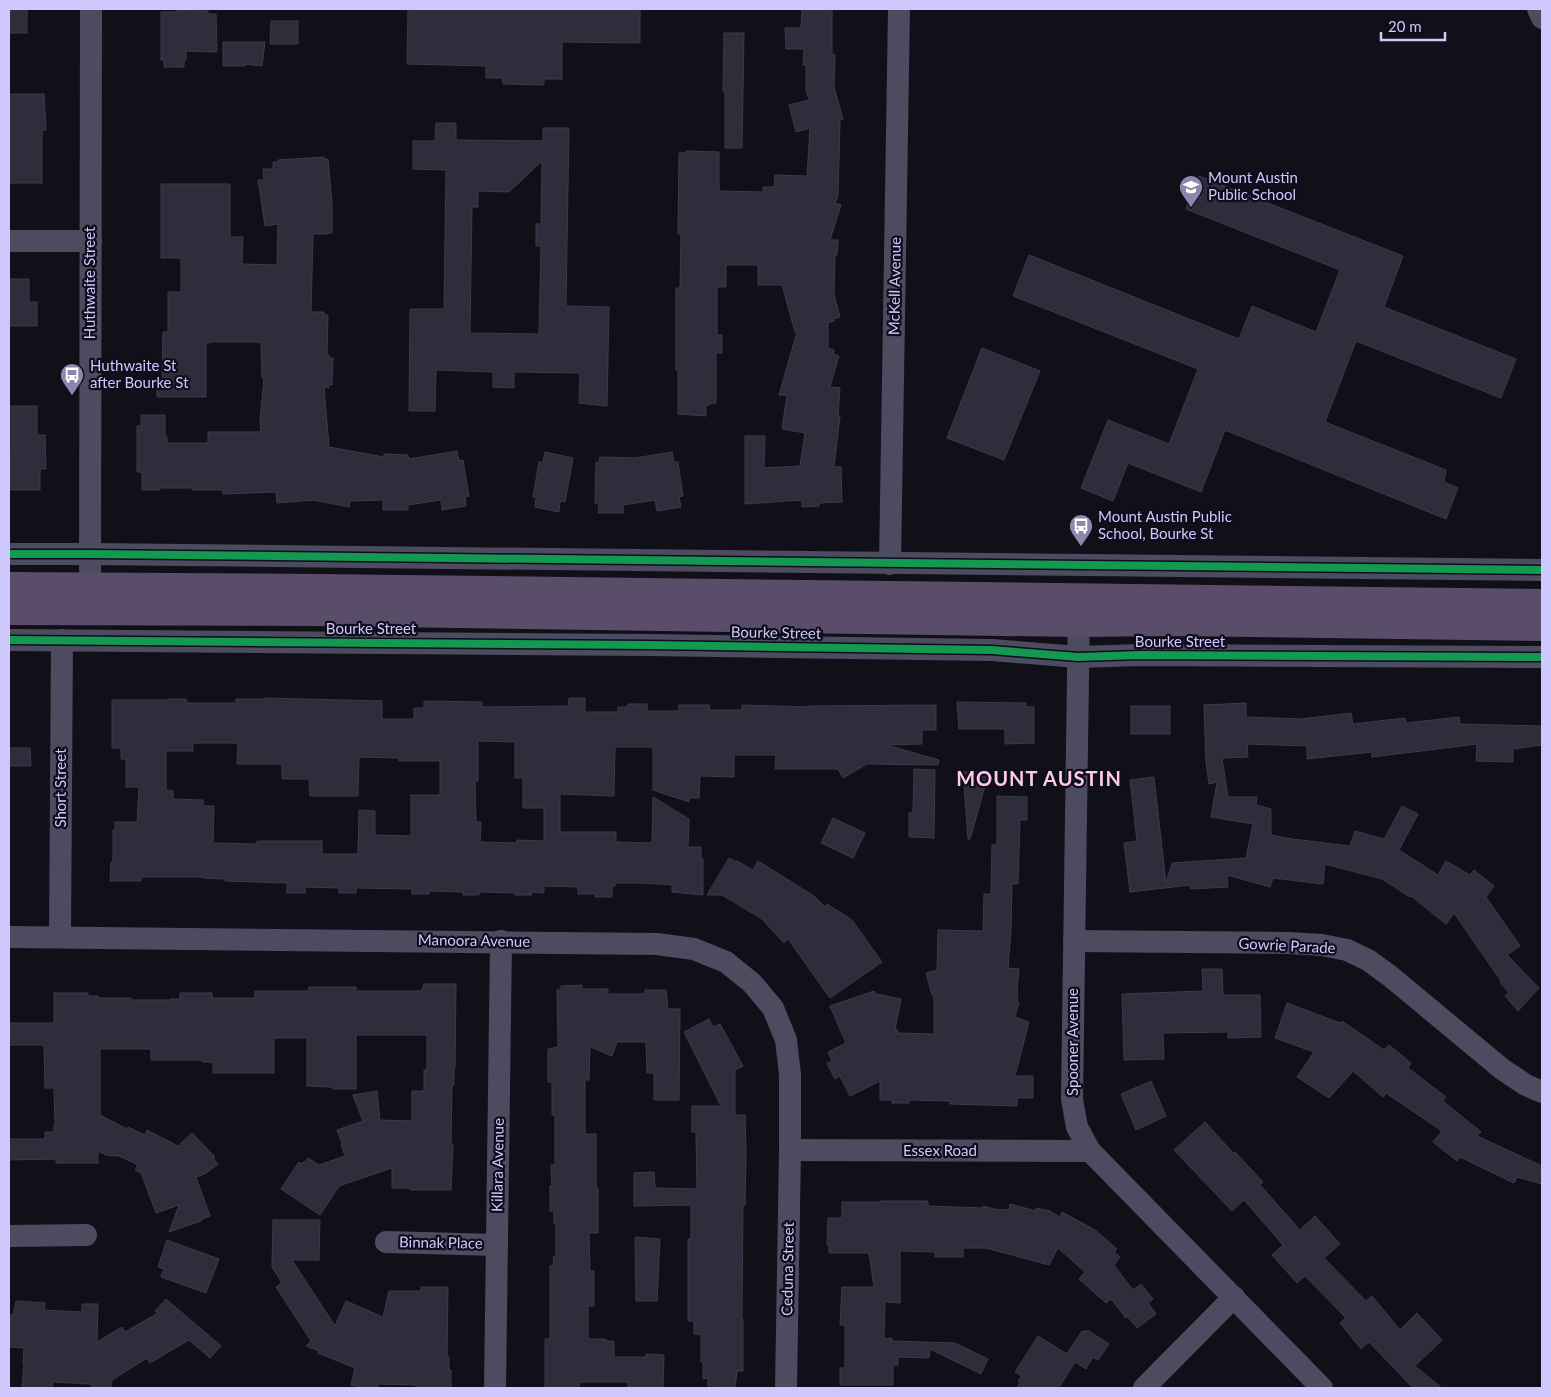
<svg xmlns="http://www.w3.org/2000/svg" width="1551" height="1397" font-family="Lato,sans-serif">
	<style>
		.building { fill: #2f2c3b; stroke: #3c3a4c; fill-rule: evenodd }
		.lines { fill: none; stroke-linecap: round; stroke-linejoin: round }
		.minor { stroke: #4c4b60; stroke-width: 22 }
		.major { stroke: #594d6a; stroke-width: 28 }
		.cycleway-casing { stroke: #0f0c1b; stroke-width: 11 }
		.cycleway { stroke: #139951; stroke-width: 8 }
		.labels { text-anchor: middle; stroke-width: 4.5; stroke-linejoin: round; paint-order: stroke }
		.poi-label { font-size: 15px; fill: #cfc8fd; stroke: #0f0c1b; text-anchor: start }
		.street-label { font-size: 15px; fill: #cfc8fd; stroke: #0f0c1b }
		.district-label { font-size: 20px; font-weight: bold; letter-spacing: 1px; fill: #fdcae9; stroke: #0f0c1b }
	</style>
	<rect width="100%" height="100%" fill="#111018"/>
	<!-- building -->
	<g class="building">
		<rect x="9" y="9" width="18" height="24"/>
		<polygon points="176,9 194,9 194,11 208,11 208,14 216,14 217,52 186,51 186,60 184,60 184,67 164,67 164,60 161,60 161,12 176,12"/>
		<polygon points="408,9 640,9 640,43 562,42 562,79 544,79 544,85 503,84 502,78 486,78 486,66 407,64"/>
		<polygon points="802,9 832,9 832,54 835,55 834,87 843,119 840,120 838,196 835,203 841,205 830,240 838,240 837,255 835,255 834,294 840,317 833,319 834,321 828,323 828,348 834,350 833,354 839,356 830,387 840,388 838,416 840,416 834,467 841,467 842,502 819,503 819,506 802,507 802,500 745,504 745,436 765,436 764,468 800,466 805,433 782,429 787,395 779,395 797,332 795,332 782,285 758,285 758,265 726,265 726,287 717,287 717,335 722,335 722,353 716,353 716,403 710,403 710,405 706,405 706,416 678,414 678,370 676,370 676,288 680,288 681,234 678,234 679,153 686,153 686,151 719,152 719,191 763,192 763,187 774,187 775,175 807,176 810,128 796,132 789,105 809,100 806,89 806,65 803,65 804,49 786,49 785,28 801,28"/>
		<polygon points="271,21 298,21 298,44 270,44"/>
		<polygon points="724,33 744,33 742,148 725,148 725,91 723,91"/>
		<polygon points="223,42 265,42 262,66 245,64 245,66 223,66"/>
		<polygon points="9,94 44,94 46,130 42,131 42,183 9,183"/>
		<path d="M436 123H456V140L543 141V128H569L566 306 609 307 607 406 579 403 580 373 514 372V388L493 387V372L436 370 435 411H409L410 309H444L446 170 413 169V141H435ZM542 161 541 224H536V246H541L539 334 470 333 472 207H478V191L509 192Z"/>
		<polygon points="324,157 324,159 328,159 332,204 332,233 328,233 328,234 313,234 311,312 324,312 324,315 328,315 327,355 329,355 329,358 333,358 332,385 328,385 329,388 324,387 329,447 384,457 384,454 408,455 409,459 457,451 459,461 463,460 469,496 465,497 466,506 442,510 441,500 408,505 408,510 383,510 383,500 350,501 349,507 313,500 277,503 276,492 223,494 223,490 192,490 192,488 160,488 160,490 142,490 142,472 137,472 137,426 141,426 141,415 165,415 165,437 167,437 167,443 208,443 208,432 261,432 260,420 264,378 262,378 261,342 209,342 209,343 206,343 206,397 157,397 157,378 162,378 163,332 168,332 168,292 181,292 181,258 161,258 161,184 230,184 230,237 243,237 242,264 277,265 278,224 265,226 258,180 264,180 263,169 273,169 273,162 278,162 278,160"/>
		<polygon points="1199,176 1403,256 1384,307 1516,359 1501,398 1356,341 1325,422 1446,470 1444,482 1458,488 1446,519 1225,430 1201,492 1128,463 1113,501 1081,488 1108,420 1169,444 1198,369 1013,296 1029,255 1239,339 1252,306 1316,332 1340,270 1186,209"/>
		<polygon points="10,279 29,279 29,302 37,302 37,326 9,326"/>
		<polygon points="982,348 1040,371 1004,460 947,438"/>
		<polygon points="11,406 37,406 37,435 45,435 46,469 40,469 40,490 9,490 9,452 11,452"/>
		<polygon points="545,452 573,458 565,502 560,501 559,512 535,507 536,497 533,497 539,462 543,462"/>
		<polygon points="672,452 674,462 678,462 683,496 679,497 681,507 657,511 655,500 623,505 623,513 598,513 599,503 595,503 596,462 599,463 600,457 635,458"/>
		<path d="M265 698 382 701V719H414V708H424V701L482 702V707L568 706 569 698H585V712H618V707H628V704H647V711H679V705H709L710 710H742V705L809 707V706L936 705V730H922V744L886 745 939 760 938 765 867 764 843 778 838 769H775L776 755H734V777L700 776 699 798H689V802L653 790V747H615L614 796 560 794V832H616V842L652 843 653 797 689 819 688 847H701V859H703V895L672 892V885L644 883H615V886H612V897H595V894H578V887L544 886V893L531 892 532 895H515V893L479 892V895H463V892L429 891V894H412V889L356 888V893H339V888L305 887V893H287V883L225 881V879L203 878V877H141V881H110L111 862H113V830H115V822H137L139 787H126V759H121V748H112V700H168V699H186L187 703H236V699H265ZM478 741 515 742V778H523V808H544V841L517 840V843L480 842 481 822H476L475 781H478ZM193 743H238L237 764H282V779H309L310 796H358L359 757 399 758V761H440V795H411V836L375 835V811L359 810 358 854H322V841H257V844L213 843 214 806H203V800L173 799V791L166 790V751H193Z"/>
		<polygon points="957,702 1026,703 1026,707 1034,707 1034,743 1005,744 1005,729 959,729"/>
		<polygon points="1246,703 1246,717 1301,719 1351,713 1353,724 1405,718 1406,723 1459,717 1460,724 1542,726 1542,745 1513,749 1513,762 1476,761 1477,744 1372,757 1372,752 1307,759 1307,746 1247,744 1248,757 1222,758 1228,797 1257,797 1256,805 1271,809 1271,835 1292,839 1350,846 1355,831 1384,839 1402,806 1418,814 1399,850 1438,875 1446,861 1470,875 1474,870 1494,886 1486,897 1520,946 1507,955 1539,988 1518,1011 1505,996 1509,993 1500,982 1501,981 1454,913 1446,924 1411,896 1410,897 1382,879 1325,864 1323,884 1273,878 1270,887 1227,875 1228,887 1191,889 1190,885 1130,892 1124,843 1137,841 1130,780 1154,777 1166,883 1172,863 1246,858 1253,824 1211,817 1217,782 1209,784 1206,762 1204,705"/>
		<rect x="1131" y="706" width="39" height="28"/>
		<polygon points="9,748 30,748 31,766 9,766"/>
		<polygon points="914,769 935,770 934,838 909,837 909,813 913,813"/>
		<polygon points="963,772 989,772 970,839 968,839"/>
		<polygon points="997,796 1027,797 1027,820 1020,820 1018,884 1012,884 1011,931 1008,968 1019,969 1017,991 1018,991 1017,1001 1019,1002 1015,1017 1029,1022 1015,1076 1033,1076 1033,1098 1017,1098 1017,1106 950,1104 950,1101 909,1100 909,1103 892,1103 892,1100 880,1100 880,1081 850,1096 840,1076 835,1079 827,1063 832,1061 828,1052 846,1043 830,1006 874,991 876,994 901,999 895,1029 898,1030 897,1033 934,1034 934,995 932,995 926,973 937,970 938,930 983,931 984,894 991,894 992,845 997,845"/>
		<polygon points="833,818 865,833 853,858 821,843"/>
		<polygon points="729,858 736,862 737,861 753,870 758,861 814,896 825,907 827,904 852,920 882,962 830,998 788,939 784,943 762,919 722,895 707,895"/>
		<polygon points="1202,969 1222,969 1223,995 1260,995 1261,1037 1228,1038 1228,1032 1163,1033 1164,1059 1124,1060 1122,994 1203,991"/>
		<polygon points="424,984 456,984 455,1068 454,1068 454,1085 452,1085 451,1144 453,1144 451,1190 410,1190 410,1188 392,1188 392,1168 339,1186 320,1215 281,1189 299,1162 302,1164 303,1162 304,1163 308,1158 319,1165 345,1156 341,1144 342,1143 337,1130 363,1121 353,1095 377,1091 380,1120 412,1121 412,1091 424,1091 424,1070 427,1070 427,1035 356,1035 356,1089 333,1089 333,1087 307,1086 307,1038 274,1038 274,1073 213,1073 213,1062 202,1062 202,1060 151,1060 151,1049 100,1049 100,1115 127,1129 128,1127 145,1135 147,1130 178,1146 192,1133 215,1157 213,1158 218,1164 205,1174 196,1177 210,1216 201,1220 201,1221 169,1232 179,1205 156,1213 141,1173 135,1170 138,1165 119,1156 106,1155 98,1151 98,1163 56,1163 56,1159 9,1160 9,1139 45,1139 45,1132 54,1132 54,1125 55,1125 54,1088 45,1088 44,1045 9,1045 9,1023 54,1023 54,993 88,993 88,996 98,996 98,998 131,998 132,1000 170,1000 170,999 180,999 180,993 212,993 212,998 255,998 255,991 309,991 309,987 356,987 356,991 422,991"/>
		<polygon points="582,985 582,989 608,989 608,994 645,994 645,990 666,990 668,1009 680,1009 679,1100 654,1100 654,1073 647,1073 646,1042 617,1042 612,1056 590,1047 589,1080 585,1080 585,1134 596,1134 596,1188 598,1188 598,1233 589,1233 590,1271 594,1271 594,1306 588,1306 588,1339 606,1339 606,1341 614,1341 614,1357 646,1357 646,1354 664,1355 663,1387 628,1387 628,1382 579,1382 579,1388 545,1388 545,1339 550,1339 550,1266 554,1265 553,1257 556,1257 556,1224 554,1224 554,1211 550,1211 550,1186 552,1186 551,1165 555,1165 555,1115 552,1115 552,1082 548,1082 548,1049 558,1047 557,990 561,990 561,986"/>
		<polygon points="1287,1003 1340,1023 1342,1021 1384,1050 1389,1045 1411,1063 1408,1068 1446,1097 1443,1101 1481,1132 1477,1136 1542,1166 1542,1184 1517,1177 1514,1183 1460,1157 1457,1161 1433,1142 1442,1131 1386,1093 1383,1097 1353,1071 1329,1098 1297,1077 1314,1052 1275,1038"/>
		<polygon points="709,1019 713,1027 720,1024 743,1066 735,1070 735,1115 745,1115 746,1152 745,1205 743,1205 742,1319 743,1319 743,1371 737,1371 735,1388 716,1388 716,1386 708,1386 708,1378 703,1379 703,1362 701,1362 701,1334 694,1334 694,1321 688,1321 688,1239 691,1239 691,1205 634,1206 634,1173 654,1172 655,1188 697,1189 696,1132 692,1132 692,1106 721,1106 684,1032"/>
		<polygon points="1151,1081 1166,1116 1136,1130 1121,1094"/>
		<polygon points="1205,1122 1234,1154 1235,1152 1263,1182 1260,1185 1300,1230 1315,1216 1340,1244 1324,1258 1366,1301 1372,1296 1400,1330 1417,1313 1442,1340 1415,1366 1442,1388 1413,1388 1369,1342 1361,1349 1340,1323 1346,1318 1305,1276 1297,1283 1272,1255 1283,1245 1244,1200 1232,1211 1174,1150"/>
		<polygon points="880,1201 928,1201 928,1206 983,1208 983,1206 994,1209 1009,1210 1010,1204 1036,1211 1036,1208 1050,1211 1060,1217 1062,1212 1095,1230 1117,1249 1114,1252 1120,1257 1114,1265 1133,1290 1141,1284 1153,1299 1148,1303 1156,1314 1137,1328 1127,1316 1126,1318 1111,1299 1106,1303 1079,1279 1085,1272 1058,1248 1049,1265 986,1248 963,1248 963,1257 935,1257 935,1252 900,1251 900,1303 885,1302 884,1339 892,1338 892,1341 955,1343 988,1359 981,1374 930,1349 929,1358 898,1357 898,1365 893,1365 893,1385 840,1385 840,1368 845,1368 845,1325 840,1325 842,1287 874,1287 869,1253 829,1253 829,1245 827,1245 828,1218 842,1218 842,1202 880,1202"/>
		<polygon points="273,1220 320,1220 319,1260 292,1260 335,1326 346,1301 383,1317 389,1291 421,1291 421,1287 448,1287 447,1357 449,1357 449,1370 451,1370 451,1387 416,1387 416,1385 378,1384 378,1388 363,1388 351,1385 355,1368 318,1353 319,1351 306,1346 311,1341 276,1287 282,1283 272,1267"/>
		<polygon points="635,1237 660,1239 657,1301 636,1301"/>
		<polygon points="167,1240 219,1259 206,1293 161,1277 164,1269 158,1267"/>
		<polygon points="166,1299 221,1346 210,1358 189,1340 150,1363 147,1358 112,1380 111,1388 91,1388 91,1384 53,1382 52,1388 22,1388 24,1364 23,1364 24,1348 9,1347 9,1315 13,1315 16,1301 45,1303 44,1310 82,1312 82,1304 98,1304 97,1342 122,1327 125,1332 158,1313 155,1311"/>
		<polygon points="1082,1331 1089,1331 1109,1344 1098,1360 1093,1357 1086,1369 1075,1362 1059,1388 1017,1388 1020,1382 1018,1381 1022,1376 1015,1372 1038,1336 1067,1354"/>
	</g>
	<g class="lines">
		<!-- minor -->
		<g class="minor">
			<polyline points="1538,9 1542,18"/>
			<polyline points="9,241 91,241"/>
			<polyline points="9,554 90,554 1542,570"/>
			<polyline points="890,564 899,9"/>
			<polyline points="90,603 91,9"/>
			<polyline points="1079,605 1072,1099 1077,1127 1090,1151 1322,1388"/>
			<polyline points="9,640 650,645 992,650 1078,657 1141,655 1542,657"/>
			<polyline points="9,937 657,944 694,949 726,962 752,983 773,1008 786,1040 790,1074 790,1150 786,1388"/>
			<polyline points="60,937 62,640"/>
			<polyline points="1074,941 1289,943 1322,945 1347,950 1368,960 1390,976 1502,1069 1526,1085 1542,1092"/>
			<polyline points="790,1150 1090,1151"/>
			<polyline points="9,1236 86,1235"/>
			<polyline points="386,1242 497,1245"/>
			<polyline points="495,1388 501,941"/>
			<polyline points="1144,1388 1234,1297"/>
		</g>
		<!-- major -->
		<g class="major">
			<polyline points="9,586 318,588 1542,603"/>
			<polyline points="9,611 318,612 1078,623 1174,622 1542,627"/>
		</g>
		<!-- cycleway casing -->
		<g class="cycleway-casing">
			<g id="cycleway">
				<polyline points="9,554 90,554 1542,570"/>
				<polyline points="9,640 650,645 992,650 1078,657 1141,655 1542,657"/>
			</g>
		</g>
		<!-- cycleway -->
		<use href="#cycleway" class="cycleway"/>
	</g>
	<!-- icons -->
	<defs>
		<g id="school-pin" transform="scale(1.25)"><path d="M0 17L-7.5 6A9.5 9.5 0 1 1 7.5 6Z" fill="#8c88ad" stroke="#0f0c1b"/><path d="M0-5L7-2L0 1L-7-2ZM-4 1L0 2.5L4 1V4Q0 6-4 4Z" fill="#fff"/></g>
		<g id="bus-pin" transform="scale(1.25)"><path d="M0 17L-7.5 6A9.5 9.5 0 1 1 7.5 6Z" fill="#8c88ad" stroke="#0f0c1b"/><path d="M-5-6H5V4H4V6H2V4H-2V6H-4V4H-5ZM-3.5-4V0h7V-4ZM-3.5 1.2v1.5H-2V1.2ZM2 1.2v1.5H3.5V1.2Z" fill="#fff"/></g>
	</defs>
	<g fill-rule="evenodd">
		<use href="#school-pin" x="1191" y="187"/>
		<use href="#bus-pin" x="72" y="375"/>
		<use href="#bus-pin" x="1081" y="526"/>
	</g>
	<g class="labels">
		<!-- poi labels -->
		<g class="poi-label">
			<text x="1208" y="183">Mount Austin<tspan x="1208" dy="17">Public School</tspan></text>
			<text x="90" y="371">Huthwaite St<tspan x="90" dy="17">after Bourke St</tspan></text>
			<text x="1098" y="522">Mount Austin Public<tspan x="1098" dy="17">School, Bourke St</tspan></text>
		</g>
		<!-- street labels -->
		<g class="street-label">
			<text transform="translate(90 283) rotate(-90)" y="5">Huthwaite Street</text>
			<text transform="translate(895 286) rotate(-89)" y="5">McKell Avenue</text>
			<text x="371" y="634">Bourke Street</text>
			<text transform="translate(776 633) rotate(1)" y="5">Bourke Street</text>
			<text x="1180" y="647">Bourke Street</text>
			<text transform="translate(61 788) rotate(-90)" y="5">Short Street</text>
			<text transform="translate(474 941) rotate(1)" y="5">Manoora Avenue</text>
			<text transform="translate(1287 946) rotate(3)" y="5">Gowrie Parade</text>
			<text transform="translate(1073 1042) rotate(-90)" y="5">Spooner Avenue</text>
			<text x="940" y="1156">Essex Road</text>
			<text transform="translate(498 1165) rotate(-89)" y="5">Killara Avenue</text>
			<text transform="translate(441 1243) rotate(1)" y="5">Binnak Place</text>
			<text transform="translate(788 1269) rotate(-89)" y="5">Ceduna Street</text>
		</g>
		<!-- district labels -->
		<g class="district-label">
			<text x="1039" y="786">MOUNT AUSTIN</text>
		</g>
	</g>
	<!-- border -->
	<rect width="1551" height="1397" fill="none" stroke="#cfc8fd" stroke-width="20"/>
	<!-- scale -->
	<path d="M1381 32v8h64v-8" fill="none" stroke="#cfc8fd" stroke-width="2.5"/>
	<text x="1388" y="32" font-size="15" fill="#cfc8fd" stroke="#0f0c1b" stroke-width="4" paint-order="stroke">20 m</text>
</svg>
